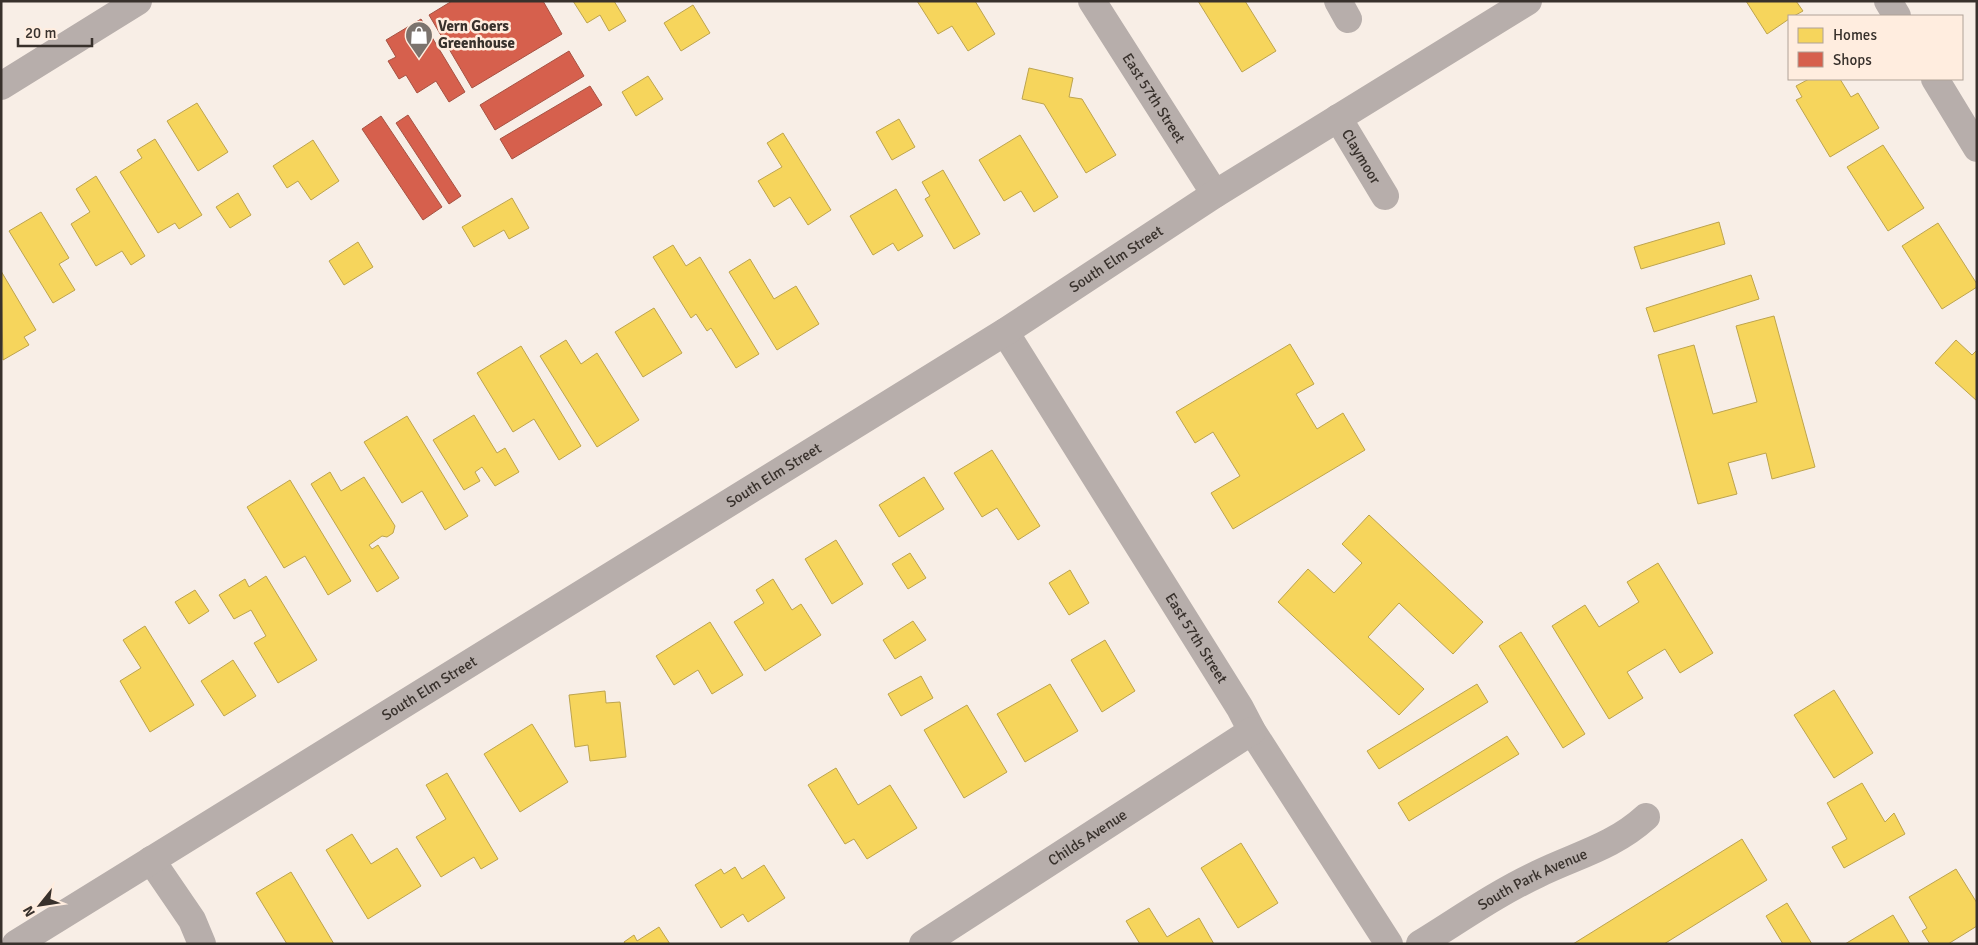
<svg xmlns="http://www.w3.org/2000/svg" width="1978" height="945" font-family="Signika,sans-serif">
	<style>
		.homes { fill: #f6d55c; stroke: #bda44e }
		.shops { fill: #d6604d; stroke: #a75243 }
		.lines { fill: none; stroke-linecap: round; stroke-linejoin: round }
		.minor { stroke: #b7aeab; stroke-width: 28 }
		.labels { text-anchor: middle; stroke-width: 5; stroke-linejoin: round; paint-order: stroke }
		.poi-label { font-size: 15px; font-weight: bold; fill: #38312c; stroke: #ffeddf; text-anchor: start }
		.street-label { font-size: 15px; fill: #38312c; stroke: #ffeddf }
	</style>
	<rect width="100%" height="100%" fill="#f8eee6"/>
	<!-- homes -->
	<g class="homes">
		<polygon points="573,1 614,1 626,21 609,31 600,15 587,23"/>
		<polygon points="917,1 975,1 995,34 968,51 952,26 938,34"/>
		<polygon points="1198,1 1245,1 1276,51 1242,72"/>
		<polygon points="1746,1 1796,1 1803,11 1794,16 1789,16 1789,19 1767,34"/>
		<polygon points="693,5 710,33 681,51 664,23"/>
		<polygon points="1029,68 1073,78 1069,97 1082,99 1116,155 1086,173 1044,104 1022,99"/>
		<polygon points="648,76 663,99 636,116 622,92"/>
		<polygon points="1809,79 1840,79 1851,97 1858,93 1879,128 1830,157 1796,100 1802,97 1796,86"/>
		<polygon points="197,103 228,152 198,171 167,121"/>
		<polygon points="899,119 915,147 892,160 876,132"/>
		<polygon points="783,133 831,210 808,225 790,197 774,207 758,181 782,167 767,143"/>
		<polygon points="1020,135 1058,197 1034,212 1021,191 1004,201 979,160"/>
		<polygon points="155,139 202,215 179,229 175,223 158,233 120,172 142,158 137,150"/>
		<polygon points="313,140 339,181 311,200 298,181 287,188 273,166"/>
		<polygon points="1883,145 1924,208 1888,231 1847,167"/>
		<polygon points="943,170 980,234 954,249 925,199 930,196 922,182"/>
		<polygon points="96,176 145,256 131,265 122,251 96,266 71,224 90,212 76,189"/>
		<polygon points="896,189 923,236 898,251 893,243 873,255 850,216"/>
		<polygon points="238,193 251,215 230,228 216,207"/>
		<polygon points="512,198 529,228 509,239 504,230 474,247 462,227"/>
		<polygon points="41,212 69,258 59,264 75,290 53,303 9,231"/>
		<polygon points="1719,222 1725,244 1641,269 1634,247"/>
		<polygon points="1938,223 1977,284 1977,287 1942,309 1902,246"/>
		<polygon points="358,242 373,267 344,285 329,261"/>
		<polygon points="673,245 686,266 700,257 759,354 736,368 711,328 707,331 696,314 691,318 653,257"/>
		<polygon points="750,259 774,299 796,286 819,324 777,350 729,272"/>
		<polygon points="1,271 36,330 24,337 29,345 3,360"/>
		<polygon points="1751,275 1759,299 1654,332 1646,308"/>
		<polygon points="654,308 682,353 643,377 615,332"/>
		<polygon points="1774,316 1815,467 1772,479 1766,453 1728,463 1737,494 1698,504 1658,355 1694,345 1713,414 1757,402 1736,326"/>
		<polygon points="566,340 581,364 597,353 639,420 597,447 540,356"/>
		<polygon points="1956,340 1972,355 1977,350 1977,401 1935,363"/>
		<polygon points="1290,344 1314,384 1296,394 1317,429 1343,413 1365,450 1233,529 1211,493 1240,476 1213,432 1195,443 1176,412"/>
		<polygon points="521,346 581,446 559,460 534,419 513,432 477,373"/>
		<polygon points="474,415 497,453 505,448 519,472 495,486 482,467 475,472 480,481 464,490 433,440"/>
		<polygon points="407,416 468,516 445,530 422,491 402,503 364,442"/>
		<polygon points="992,450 1040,526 1018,540 997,508 982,517 954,473"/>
		<polygon points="330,472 341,491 364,477 395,526 393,533 387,537 382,536 369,545 372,549 378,545 399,578 377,592 311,484"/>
		<polygon points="924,477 944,509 899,537 879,505"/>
		<polygon points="290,480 351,581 328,595 305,556 284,568 247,507"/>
		<polygon points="1369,515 1483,622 1453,654 1399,603 1368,637 1424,689 1399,715 1278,602 1308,569 1334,593 1362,563 1342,544"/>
		<polygon points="836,540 863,584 832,604 805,559"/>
		<polygon points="910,553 926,578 908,589 892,564"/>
		<polygon points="1658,563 1713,653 1680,673 1665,649 1627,672 1643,698 1609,719 1552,626 1585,605 1599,627 1639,602 1627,582"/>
		<polygon points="1070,570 1089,603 1069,615 1049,583"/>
		<polygon points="266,576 317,660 278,683 254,643 266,636 251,610 234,619 219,595 245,579 249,587"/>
		<polygon points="773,579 792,610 801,604 821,635 765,671 734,622 764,603 756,590"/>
		<polygon points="195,590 209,611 189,624 175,602"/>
		<polygon points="913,621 926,640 895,659 883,640"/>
		<polygon points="710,622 743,675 712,694 698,670 674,685 656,656"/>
		<polygon points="145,626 194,705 150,732 120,681 141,668 123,640"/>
		<polygon points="1521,632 1585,734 1563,748 1499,646"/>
		<polygon points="1105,640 1135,691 1102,712 1071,660"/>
		<polygon points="233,660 256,696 224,716 201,681"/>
		<polygon points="921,676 933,698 901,716 888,694"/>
		<polygon points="1050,684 1078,731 1025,762 997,714"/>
		<polygon points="1477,684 1488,702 1379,769 1367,751"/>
		<polygon points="1834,690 1873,753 1834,778 1794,715"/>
		<polygon points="605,691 606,703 620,702 626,757 590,761 588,745 575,747 569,695"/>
		<polygon points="967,705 1007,772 964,798 924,730"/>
		<polygon points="532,724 568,782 520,812 484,754"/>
		<polygon points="1507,736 1519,754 1409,821 1398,803"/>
		<polygon points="836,768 858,805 890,785 917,828 867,859 854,839 845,844 808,785"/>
		<polygon points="447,773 498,859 481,869 474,857 441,877 416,837 446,819 426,785"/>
		<polygon points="1862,783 1885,822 1894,813 1905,834 1844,868 1832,847 1847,839 1827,803"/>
		<polygon points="352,834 371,864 397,848 421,886 368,919 326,850"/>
		<polygon points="1742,839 1767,880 1664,944 1573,944"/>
		<polygon points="1241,843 1278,903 1238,928 1201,868"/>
		<polygon points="764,865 785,898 748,922 743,914 721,928 695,885 721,869 724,874 735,867 742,879"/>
		<polygon points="1956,869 1977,903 1977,926 1948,944 1930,944 1922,931 1927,928 1909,897"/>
		<polygon points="291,872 334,944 287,944 256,893"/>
		<polygon points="1787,903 1812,944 1783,944 1766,916"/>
		<polygon points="1149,908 1167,937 1199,918 1214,944 1140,944 1126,921"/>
		<polygon points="1893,915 1910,944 1845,944"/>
		<polygon points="659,927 670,944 625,944 624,942 634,935 637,941"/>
	</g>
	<!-- shops -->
	<g class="shops">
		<polygon points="452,1 543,1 562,34 472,88 429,15"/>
		<polygon points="421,19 465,92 449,102 436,81 417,93 406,75 399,79 388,61 396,57 386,40"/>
		<polygon points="569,51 584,76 495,130 480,105"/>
		<polygon points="590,86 602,105 512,159 500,139"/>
		<polygon points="408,115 461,196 449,204 396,123"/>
		<polygon points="381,116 442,207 423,220 362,129"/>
	</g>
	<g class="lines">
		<!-- minor -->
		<g class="minor">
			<path id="s1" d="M1092 1 1215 194"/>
			<polyline points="1338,1 1348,19"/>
			<polyline points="1888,1 1897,16"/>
			<polyline points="1935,79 1977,148"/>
			<polyline points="1,86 138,1"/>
			<path id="s2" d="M1338 118 1385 196"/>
			<path id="s3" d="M1005 332 1240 708 1252 731 1389 944"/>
			<polyline points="151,860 192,920 202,944"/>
			<path id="s4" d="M16 944 1005 332 1215 194 1528 1"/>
			<path id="s5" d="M923 944 1252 731"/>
			<path id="s6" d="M1420 944C1459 920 1497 893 1538 874 1577 855 1613 847 1646 817"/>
		</g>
	</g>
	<!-- icons -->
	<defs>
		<g id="shop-pin" transform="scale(1.4375)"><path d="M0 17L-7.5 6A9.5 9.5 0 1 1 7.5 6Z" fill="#7b736d" stroke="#ffeddf"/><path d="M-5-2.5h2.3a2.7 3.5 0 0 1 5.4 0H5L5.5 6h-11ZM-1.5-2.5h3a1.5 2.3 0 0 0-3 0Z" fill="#fff"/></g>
	</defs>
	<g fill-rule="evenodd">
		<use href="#shop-pin" x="419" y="35"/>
	</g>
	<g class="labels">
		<!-- poi labels -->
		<g class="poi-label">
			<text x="438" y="31">Vern Goers<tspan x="438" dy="17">Greenhouse</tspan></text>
		</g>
		<!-- street labels -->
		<g class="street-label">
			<text dy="5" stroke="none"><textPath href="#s1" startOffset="115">East 57th Street</textPath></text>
			<text dy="5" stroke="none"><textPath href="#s2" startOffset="45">Claymoor</textPath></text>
			<text dy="5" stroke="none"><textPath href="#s4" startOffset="1296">South Elm Street</textPath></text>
			<text dy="5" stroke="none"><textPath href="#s4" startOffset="891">South Elm Street</textPath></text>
			<text dy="5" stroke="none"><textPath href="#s3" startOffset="361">East 57th Street</textPath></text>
			<text dy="5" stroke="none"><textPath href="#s4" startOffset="486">South Elm Street</textPath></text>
			<text dy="5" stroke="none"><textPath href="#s5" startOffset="196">Childs Avenue</textPath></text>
			<text dy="5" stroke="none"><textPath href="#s6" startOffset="130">South Park Avenue</textPath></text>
		</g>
	</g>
	<!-- border -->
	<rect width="1978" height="945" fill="none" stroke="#38312c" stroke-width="5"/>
	<!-- legend -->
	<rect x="1788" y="15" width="175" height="65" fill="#ffeddf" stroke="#afa297"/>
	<rect x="1798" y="28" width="25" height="15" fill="#f6d55c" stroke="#afa297"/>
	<text x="1833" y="40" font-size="15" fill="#38312c">Homes</text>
	<rect x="1798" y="52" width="25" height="15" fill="#d6604d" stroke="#afa297"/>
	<text x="1833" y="65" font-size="15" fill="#38312c">Shops</text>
	<!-- north arrow -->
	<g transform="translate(40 905) rotate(240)" stroke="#ffeddf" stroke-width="4" paint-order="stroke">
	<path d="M0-4L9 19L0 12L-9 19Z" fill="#38312c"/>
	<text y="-8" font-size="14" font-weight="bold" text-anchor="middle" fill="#38312c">N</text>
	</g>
	<!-- scale -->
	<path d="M18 38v8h74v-8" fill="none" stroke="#38312c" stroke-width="2.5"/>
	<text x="25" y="38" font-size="15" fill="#38312c" stroke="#ffeddf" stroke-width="4" paint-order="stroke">20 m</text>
</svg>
